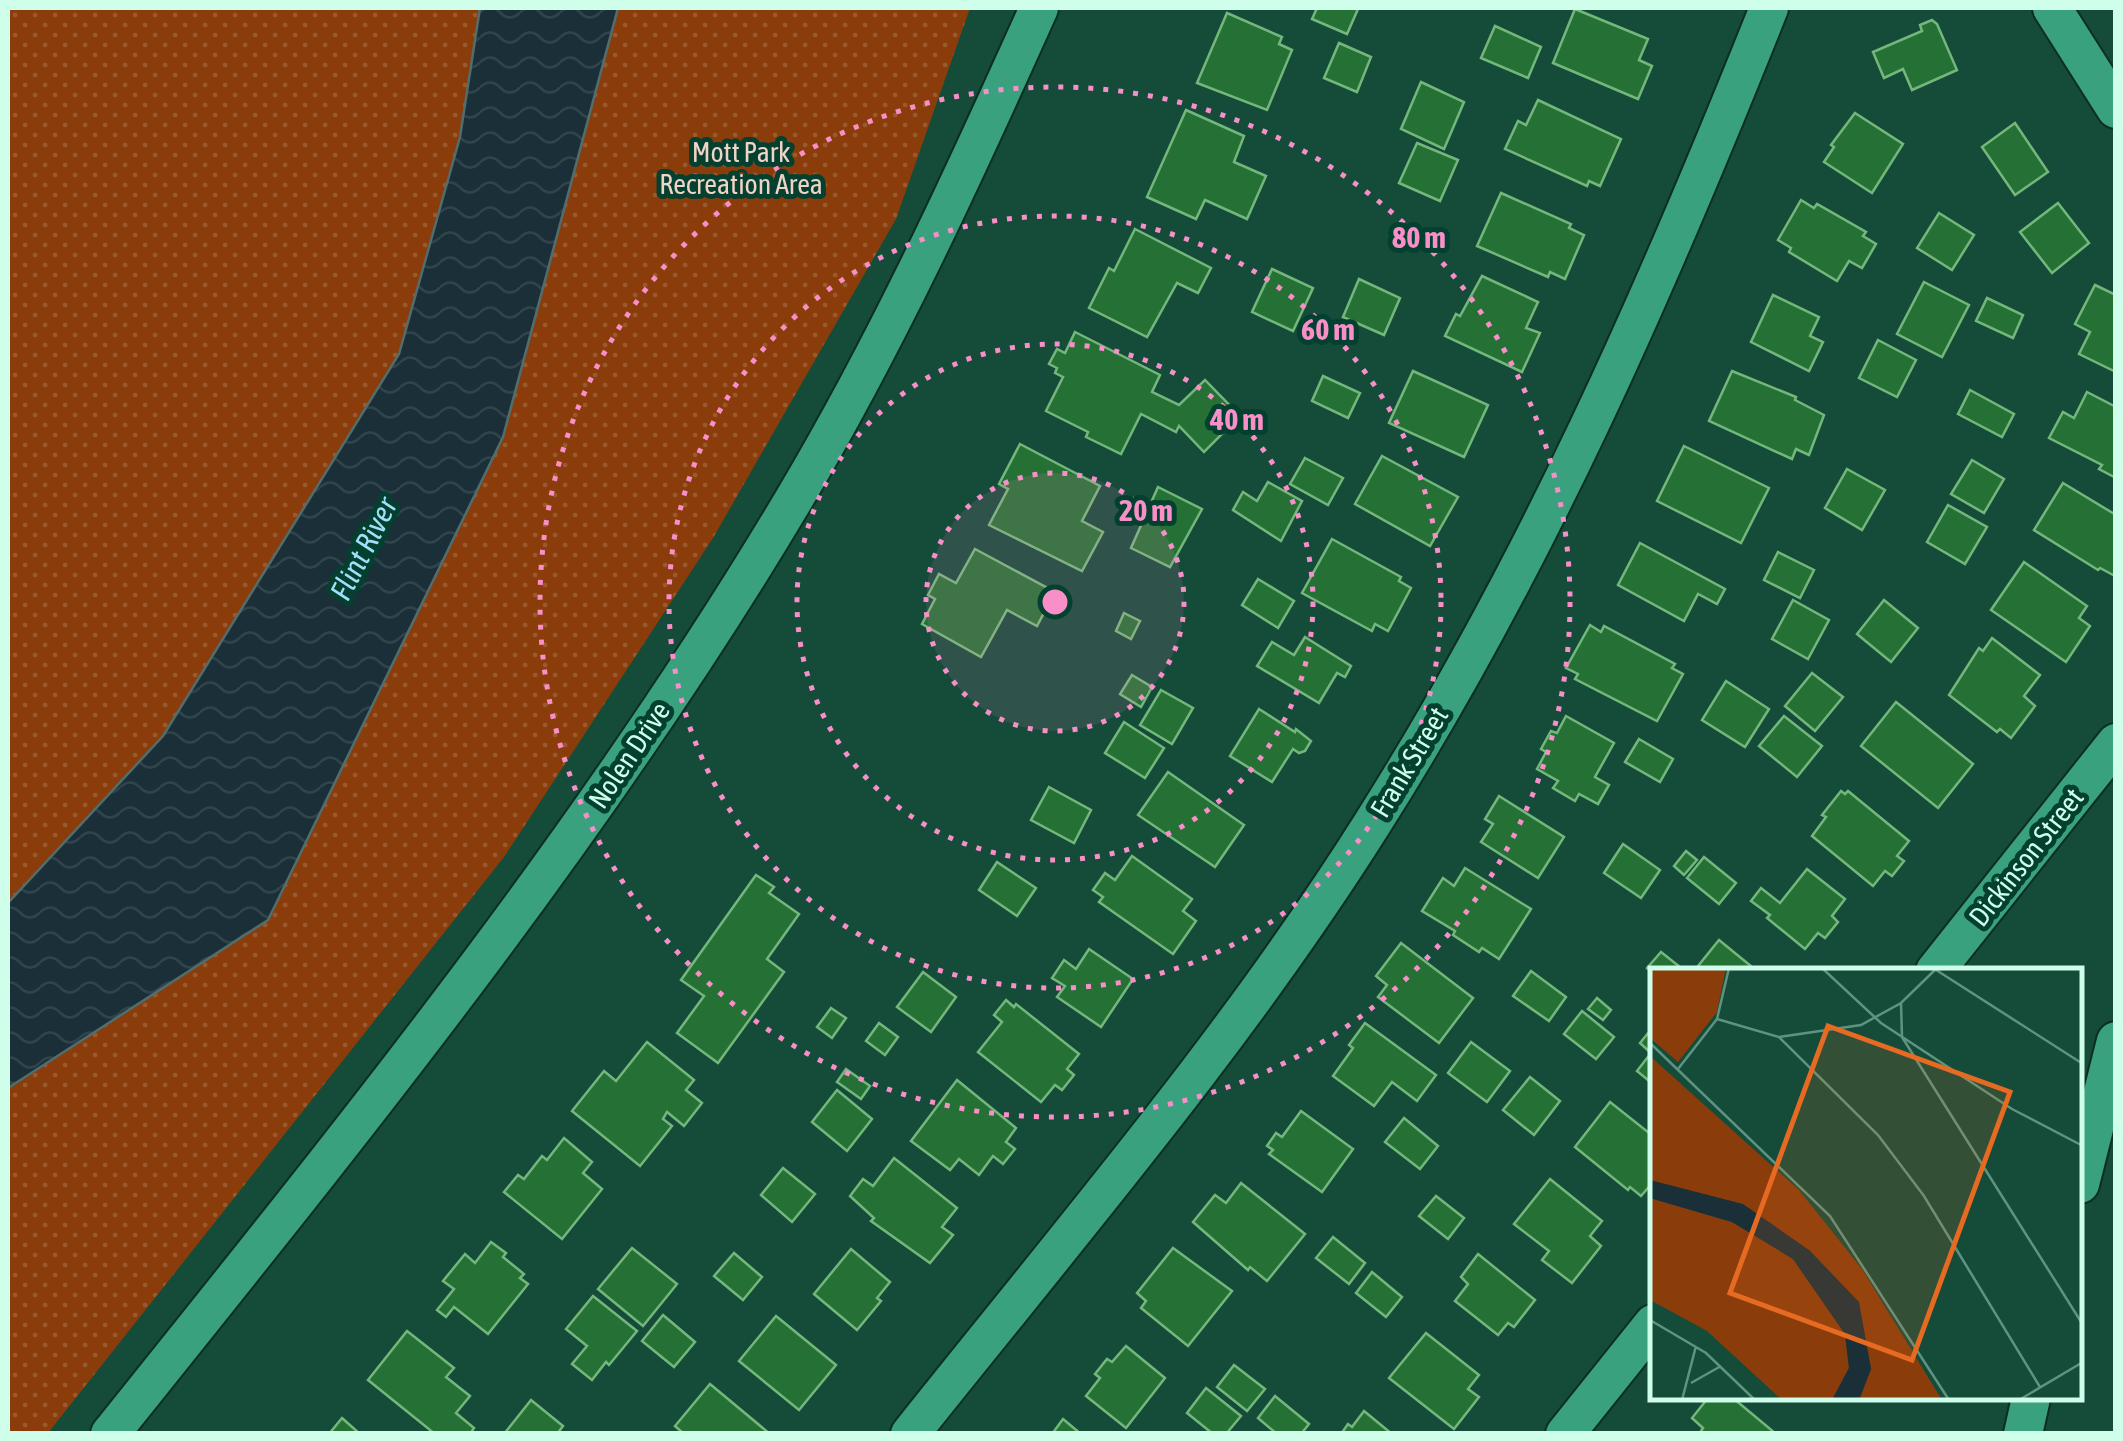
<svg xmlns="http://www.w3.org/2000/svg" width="2123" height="1441" font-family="'Asap Condensed',sans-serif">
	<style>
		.green { fill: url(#green-dots) }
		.water { fill: url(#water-waves); stroke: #516d6d; stroke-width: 2.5 }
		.building { fill: #257135; stroke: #74b77c; stroke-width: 2.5 }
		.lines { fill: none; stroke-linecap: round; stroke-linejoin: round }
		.minor-casing { stroke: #0d2e22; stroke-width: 42 }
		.minor { stroke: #3aa17f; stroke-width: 38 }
		.ring { fill: none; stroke: #f98fc9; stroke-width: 5; stroke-dasharray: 5 10 }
		.labels { text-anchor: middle; stroke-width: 10; stroke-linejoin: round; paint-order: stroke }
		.park-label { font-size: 28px; fill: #f0d4c7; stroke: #04402f }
		.street-label { font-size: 28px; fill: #cffeea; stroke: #04402f }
		.water-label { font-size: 30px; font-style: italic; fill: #a1def9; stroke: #04402f }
		.inset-road { fill: none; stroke: #5f9380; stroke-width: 2.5 }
		.view { fill: #e66a22; fill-opacity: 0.15; stroke: #e66a22; stroke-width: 5 }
		.inset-edge { fill: none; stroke: #cffeea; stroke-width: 5 }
		.centre { fill: #f98fc9; stroke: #04402f; stroke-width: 5 }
		.ring-label { font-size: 30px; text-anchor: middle; font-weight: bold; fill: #f98fc9; stroke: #04402f; stroke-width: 10; stroke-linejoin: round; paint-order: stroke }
	</style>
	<defs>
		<pattern id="green-dots" width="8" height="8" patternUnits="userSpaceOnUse" patternTransform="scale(2.5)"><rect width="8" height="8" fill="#8a3d0b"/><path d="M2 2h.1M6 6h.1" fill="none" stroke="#995a2f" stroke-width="1.8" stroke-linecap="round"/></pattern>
		<pattern id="water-waves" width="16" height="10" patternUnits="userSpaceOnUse" patternTransform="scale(2.5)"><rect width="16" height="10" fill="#1b2f38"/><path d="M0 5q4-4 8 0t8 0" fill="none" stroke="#30444b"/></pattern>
	</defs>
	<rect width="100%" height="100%" fill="#144b39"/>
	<!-- green -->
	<g class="green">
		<polygon points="8,8 480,8 460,137 399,354 163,736 8,903"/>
		<polygon points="618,8 970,8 896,219 713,538 504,857 48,1433 8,1434 8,1088 268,920 503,437"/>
	</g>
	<!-- water -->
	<polygon class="water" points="480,8 618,8 503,437 268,920 8,1088 8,903 163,736 399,354 460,137"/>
	<!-- building -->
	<g class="building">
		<polygon points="1317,8 1355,8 1358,9 1347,34 1312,19"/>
		<polygon points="1575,9 1648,39 1639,60 1652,66 1638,99 1553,63"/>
		<polygon points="1227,13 1282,37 1279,44 1292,50 1267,110 1197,83"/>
		<polygon points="1932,20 1937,24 1957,70 1912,90 1903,69 1884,78 1873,52 1922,31 1920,25"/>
		<polygon points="1495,26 1541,47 1528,78 1481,58"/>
		<polygon points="1339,43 1371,57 1357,92 1324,78"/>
		<polygon points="1421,82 1464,102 1444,149 1401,129"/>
		<polygon points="1538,100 1621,139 1600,186 1589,181 1587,186 1505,149 1518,121 1526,125"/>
		<polygon points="1186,110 1244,136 1234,162 1266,176 1247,219 1205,200 1196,219 1147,197"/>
		<polygon points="1855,113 1903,144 1872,193 1824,162 1834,147 1831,145"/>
		<polygon points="2015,123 2048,172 2015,195 1982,147"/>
		<polygon points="1417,143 1458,160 1440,201 1399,183"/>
		<polygon points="1501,193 1571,224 1569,228 1584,235 1565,279 1550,272 1548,277 1477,246"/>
		<polygon points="1801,200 1814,208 1817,204 1866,232 1863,236 1876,244 1862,268 1849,261 1837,281 1789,252 1791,248 1778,240"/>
		<polygon points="2058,203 2089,243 2052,273 2020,232"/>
		<polygon points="1939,213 1974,235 1952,270 1917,248"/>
		<polygon points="1135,229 1211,268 1198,293 1177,283 1147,337 1089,308 1109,268 1114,271"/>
		<polygon points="1272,269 1313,288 1293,331 1252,312"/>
		<polygon points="1482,276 1538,302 1526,328 1540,333 1522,372 1445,336 1456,314 1460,316"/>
		<polygon points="1359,279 1400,298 1384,335 1343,317"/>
		<polygon points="1924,282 1969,305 1942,357 1897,334"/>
		<polygon points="2095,285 2116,295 2116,372 2079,354 2090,332 2075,324"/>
		<polygon points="1773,295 1819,317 1810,336 1823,342 1809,371 1751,342"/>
		<polygon points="1987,298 2023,315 2013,338 1976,321"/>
		<polygon points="1075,332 1160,375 1152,392 1179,405 1205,380 1240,416 1204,452 1179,426 1176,432 1141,414 1121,454 1086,437 1088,432 1046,411 1063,377 1055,373 1057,368 1049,364 1057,349 1065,353"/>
		<polygon points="1878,340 1916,360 1897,397 1859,378"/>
		<polygon points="1413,371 1488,405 1464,457 1389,423"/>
		<polygon points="1732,371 1796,397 1795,400 1824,415 1809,455 1796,449 1792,459 1709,421"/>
		<polygon points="1323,376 1360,393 1348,418 1312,401"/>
		<polygon points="1970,390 2014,414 2002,437 1958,414"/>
		<polygon points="2087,392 2116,407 2116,478 2099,469 2102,465 2049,438 2063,412 2074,418"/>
		<polygon points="1020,444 1100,486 1082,521 1103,532 1082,571 989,525 1008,489 999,484"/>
		<polygon points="1684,446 1769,488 1741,543 1657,501"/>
		<polygon points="1382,456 1458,497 1430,546 1355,504"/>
		<polygon points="1305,458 1343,478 1328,505 1290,484"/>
		<polygon points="1972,460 2004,479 1984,513 1951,494"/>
		<polygon points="1847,469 1885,490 1862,530 1825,508"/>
		<polygon points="1268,482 1302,501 1281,541 1233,510 1243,492 1257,501"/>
		<polygon points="2063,483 2116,515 2116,571 2113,575 2100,568 2098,570 2034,530"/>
		<polygon points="1158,487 1202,509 1170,567 1131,548"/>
		<polygon points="1948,505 1987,527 1965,564 1927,542"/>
		<polygon points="1332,539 1401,577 1399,581 1411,588 1388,631 1375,624 1372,631 1302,593"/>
		<polygon points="1640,543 1725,589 1717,604 1698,594 1684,621 1618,585"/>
		<polygon points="975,549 1055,592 1037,626 1007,610 981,657 922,624 935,599 928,595 939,574 956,583"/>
		<polygon points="1778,552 1814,570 1800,598 1764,580"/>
		<polygon points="2024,562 2087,606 2079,618 2090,626 2066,662 1991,610"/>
		<polygon points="1258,579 1294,601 1278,628 1242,605"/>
		<polygon points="1793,600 1829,620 1808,659 1772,639"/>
		<polygon points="1884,600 1918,628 1891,662 1857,634"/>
		<polygon points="1124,613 1140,621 1131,639 1116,631"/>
		<polygon points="1590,625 1601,632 1604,626 1675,664 1672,668 1683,674 1657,721 1575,679 1578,674 1566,668"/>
		<polygon points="1305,637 1351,666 1345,677 1337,673 1319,703 1257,666 1272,642 1294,655"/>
		<polygon points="1992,638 2040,675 2024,696 2035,706 2011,738 2000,729 1997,732 1949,695 1979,648 1983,651"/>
		<polygon points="1812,673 1843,697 1815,731 1785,706"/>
		<polygon points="1132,675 1152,687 1141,707 1120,694"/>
		<polygon points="1726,681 1769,709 1745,747 1702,720"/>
		<polygon points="1161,690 1193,708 1172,744 1140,725"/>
		<polygon points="1896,702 1973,764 1938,808 1861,746"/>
		<polygon points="1259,709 1295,732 1296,729 1311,741 1305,751 1299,753 1293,749 1272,782 1230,756"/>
		<polygon points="1566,716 1614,743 1595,777 1609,785 1598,804 1579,794 1575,801 1553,788 1558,781 1537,769 1546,752 1541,749 1551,731 1557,733"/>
		<polygon points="1784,716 1822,746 1797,777 1759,746"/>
		<polygon points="1124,722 1164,748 1145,778 1105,753"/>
		<polygon points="1639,739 1673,759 1660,782 1625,762"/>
		<polygon points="1168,772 1244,825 1215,867 1138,815"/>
		<polygon points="1049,787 1091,810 1074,843 1031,820"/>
		<polygon points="1841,791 1845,794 1848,791 1909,841 1897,856 1904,861 1892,876 1885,871 1873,886 1812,836 1826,817 1822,815"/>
		<polygon points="1499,796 1564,837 1538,878 1481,842 1493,824 1485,819"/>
		<polygon points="1623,844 1660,870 1641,898 1604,873"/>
		<polygon points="1686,851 1697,860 1684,875 1674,866"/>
		<polygon points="1132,856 1192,899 1183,911 1196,921 1173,954 1099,902 1103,897 1093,890 1105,873 1115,880"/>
		<polygon points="1704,857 1736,883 1719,904 1687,878"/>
		<polygon points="997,862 1036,888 1017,916 979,890"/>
		<polygon points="1465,868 1531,909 1499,959 1482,948 1479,952 1453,935 1455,931 1422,911 1443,878 1454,886"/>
		<polygon points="1807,869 1845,899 1832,916 1838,922 1825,938 1818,933 1805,949 1767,918 1770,915 1751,901 1761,888 1780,903"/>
		<polygon points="756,875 774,887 769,893 799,914 767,959 784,972 718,1063 677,1033 704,996 681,980"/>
		<polygon points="1719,940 1757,971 1694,971"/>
		<polygon points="1401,943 1473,998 1439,1043 1378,997 1387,985 1376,976"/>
		<polygon points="1089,949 1133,979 1101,1027 1057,997 1065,986 1052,978 1064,960 1076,969"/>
		<polygon points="1661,952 1685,971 1653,973 1647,968"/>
		<polygon points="1531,971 1566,997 1549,1021 1513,996"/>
		<polygon points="923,972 956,997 931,1032 897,1007"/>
		<polygon points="1597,998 1611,1010 1603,1020 1588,1009"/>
		<polygon points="1006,1000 1014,1007 1016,1004 1079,1054 1067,1069 1074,1075 1062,1090 1055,1085 1041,1102 978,1052 1002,1022 994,1015"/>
		<polygon points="831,1008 846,1018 832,1038 817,1027"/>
		<polygon points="1582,1011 1614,1037 1596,1059 1564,1034"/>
		<polygon points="879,1023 898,1037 885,1055 866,1041"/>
		<polygon points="1365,1023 1436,1075 1417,1101 1392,1082 1374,1106 1333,1076 1353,1048 1349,1045"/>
		<polygon points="1653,1027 1653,1084 1637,1071 1651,1053 1640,1043"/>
		<polygon points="647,1042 694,1080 686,1090 702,1103 684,1126 667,1112 663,1119 672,1126 640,1166 572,1111 604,1071 616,1081"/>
		<polygon points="1471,1042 1510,1071 1487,1102 1448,1073"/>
		<polygon points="846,1069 870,1086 861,1099 837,1082"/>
		<polygon points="1530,1077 1560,1101 1534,1135 1503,1110"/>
		<polygon points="957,1080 1016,1128 1006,1142 1015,1149 1003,1164 993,1156 979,1175 959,1159 950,1170 911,1141"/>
		<polygon points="837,1090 872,1119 847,1151 812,1122"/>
		<polygon points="1610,1102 1653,1136 1653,1182 1641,1196 1630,1187 1628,1190 1575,1147"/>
		<polygon points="1301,1111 1353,1149 1322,1192 1269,1154 1273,1150 1267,1146 1276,1133 1282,1137"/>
		<polygon points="1404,1118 1438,1146 1420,1169 1385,1142"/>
		<polygon points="564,1138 592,1162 583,1173 602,1189 562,1239 504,1192 518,1175 524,1179 542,1156 547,1160"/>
		<polygon points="894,1158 957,1208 942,1227 953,1235 930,1263 871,1221 874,1218 850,1196 863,1179 873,1186"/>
		<polygon points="783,1168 815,1194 792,1222 761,1195"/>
		<polygon points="1550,1179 1602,1221 1590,1236 1601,1246 1572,1283 1542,1260 1549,1251 1514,1224"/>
		<polygon points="1241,1183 1305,1234 1267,1281 1250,1267 1248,1270 1193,1222 1215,1195 1226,1203"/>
		<polygon points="1436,1196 1464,1218 1448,1239 1419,1216"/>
		<polygon points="1333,1237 1365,1263 1349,1284 1316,1258"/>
		<polygon points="491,1242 506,1253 503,1257 524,1274 520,1278 528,1284 488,1334 454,1307 446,1317 437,1310 454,1289 443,1281 465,1254 475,1263"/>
		<polygon points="632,1248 677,1284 643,1326 598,1289"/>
		<polygon points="1173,1248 1232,1291 1188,1346 1141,1308 1146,1301 1137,1293"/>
		<polygon points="851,1249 890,1282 877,1298 881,1301 857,1330 814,1294"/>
		<polygon points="734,1253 762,1277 743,1300 714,1276"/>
		<polygon points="1478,1254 1535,1300 1514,1327 1508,1323 1498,1335 1455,1301 1468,1284 1461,1277"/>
		<polygon points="1372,1272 1402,1297 1386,1317 1356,1293"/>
		<polygon points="593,1296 637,1331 609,1365 606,1362 592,1380 572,1364 587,1346 566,1329"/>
		<polygon points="663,1315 695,1342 674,1367 642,1341"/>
		<polygon points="776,1316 836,1365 799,1410 739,1361"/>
		<polygon points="407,1331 454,1368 446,1377 470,1396 456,1413 474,1428 470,1434 435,1434 368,1380"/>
		<polygon points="1426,1333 1479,1375 1468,1389 1479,1397 1454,1429 1389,1378"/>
		<polygon points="1126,1346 1165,1378 1126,1428 1086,1396 1100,1378 1095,1374 1107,1359 1112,1362"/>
		<polygon points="1234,1365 1265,1389 1247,1411 1217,1387"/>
		<polygon points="710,1384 770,1434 684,1434 675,1426"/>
		<polygon points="1206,1388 1241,1416 1226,1434 1213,1434 1187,1413"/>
		<polygon points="1275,1396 1309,1424 1301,1434 1277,1434 1258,1418"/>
		<polygon points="1708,1398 1733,1398 1775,1433 1699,1434 1703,1428 1692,1418"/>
		<polygon points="531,1400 563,1426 557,1434 504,1434"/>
		<polygon points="1364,1411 1392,1434 1341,1434 1348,1424 1352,1427"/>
		<polygon points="342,1418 360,1434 329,1434"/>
		<polygon points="1063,1419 1081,1434 1052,1434"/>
	</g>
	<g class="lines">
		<!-- minor casing -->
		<g class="minor-casing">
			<g id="minor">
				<polyline points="2052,8 2116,109"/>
				<polyline points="1935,971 2116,743"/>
				<polyline points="2080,1184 2116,1041"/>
				<path d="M110 1434C352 1132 596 832 794 499 888 341 964 175 1039 8"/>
				<path d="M910 1434C1069 1234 1236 1040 1372 824 1536 565 1656 291 1769 8"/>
				<polyline points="1565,1434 1653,1324"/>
				<polyline points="2023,1434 2031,1398"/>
			</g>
		</g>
		<!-- minor -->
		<use href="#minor" class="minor"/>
	</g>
	<!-- distance rings -->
	<circle cx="1055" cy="602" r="129" fill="#f98fc9" fill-opacity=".12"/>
	<g class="ring">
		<circle cx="1055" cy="602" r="129"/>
		<circle cx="1055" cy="602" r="258"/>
		<circle cx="1055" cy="602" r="386"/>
		<circle cx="1055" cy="602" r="515"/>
	</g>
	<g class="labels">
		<!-- park labels -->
		<g class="park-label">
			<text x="741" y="162">Mott Park<tspan x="741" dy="32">Recreation Area</tspan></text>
		</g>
		<!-- street labels -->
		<g class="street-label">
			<text transform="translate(629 755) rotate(-56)" y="10">Nolen Drive</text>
			<text transform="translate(1409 762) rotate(-59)" y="10">Frank Street</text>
			<text transform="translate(2026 857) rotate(-52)" y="10">Dickinson Street</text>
		</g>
		<!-- water labels -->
		<g class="water-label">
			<text transform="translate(364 549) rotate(-63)" y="10">Flint River</text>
		</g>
	</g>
	<!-- overview -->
	<g transform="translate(1650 968)">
		<rect width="432" height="432" fill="#144b39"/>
		<path d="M0 0H76L67 44 28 94 0 70ZM0 88 149 222 212 301 292 432H209L221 401 208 334 159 282 0 212ZM0 230 82 254 143 291 195 366 199 400 182 432H132L57 363 0 332Z" fill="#8a3d0b"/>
		<path d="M0 212 93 236 159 282 209 334 221 401 209 432H182L199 400 195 366 143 291 82 254 0 230Z" fill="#1b2f38"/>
		<path class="inset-road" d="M172 0 231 55 362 141 433 178M283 0 433 96M251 35 252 69 433 357M67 51 129 69 228 167 274 228 390 419M129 69 211 57 251 35 287 0M0 75 180 248 299 432M28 101 67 51 79 0M0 352 56 385 105 432M41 415 71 398M32 432 46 378M369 432 433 394"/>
		<path class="view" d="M178 58 360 124 262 392 80 325Z"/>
		<rect width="432" height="432" class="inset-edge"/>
	</g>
	<circle cx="1055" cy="602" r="15" class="centre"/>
	<g class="ring-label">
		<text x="1419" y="248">80 m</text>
		<text x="1328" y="340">60 m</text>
		<text x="1237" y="430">40 m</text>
		<text x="1146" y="521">20 m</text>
	</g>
	<!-- border -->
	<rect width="2123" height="1441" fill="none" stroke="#cffeea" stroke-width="20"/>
</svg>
